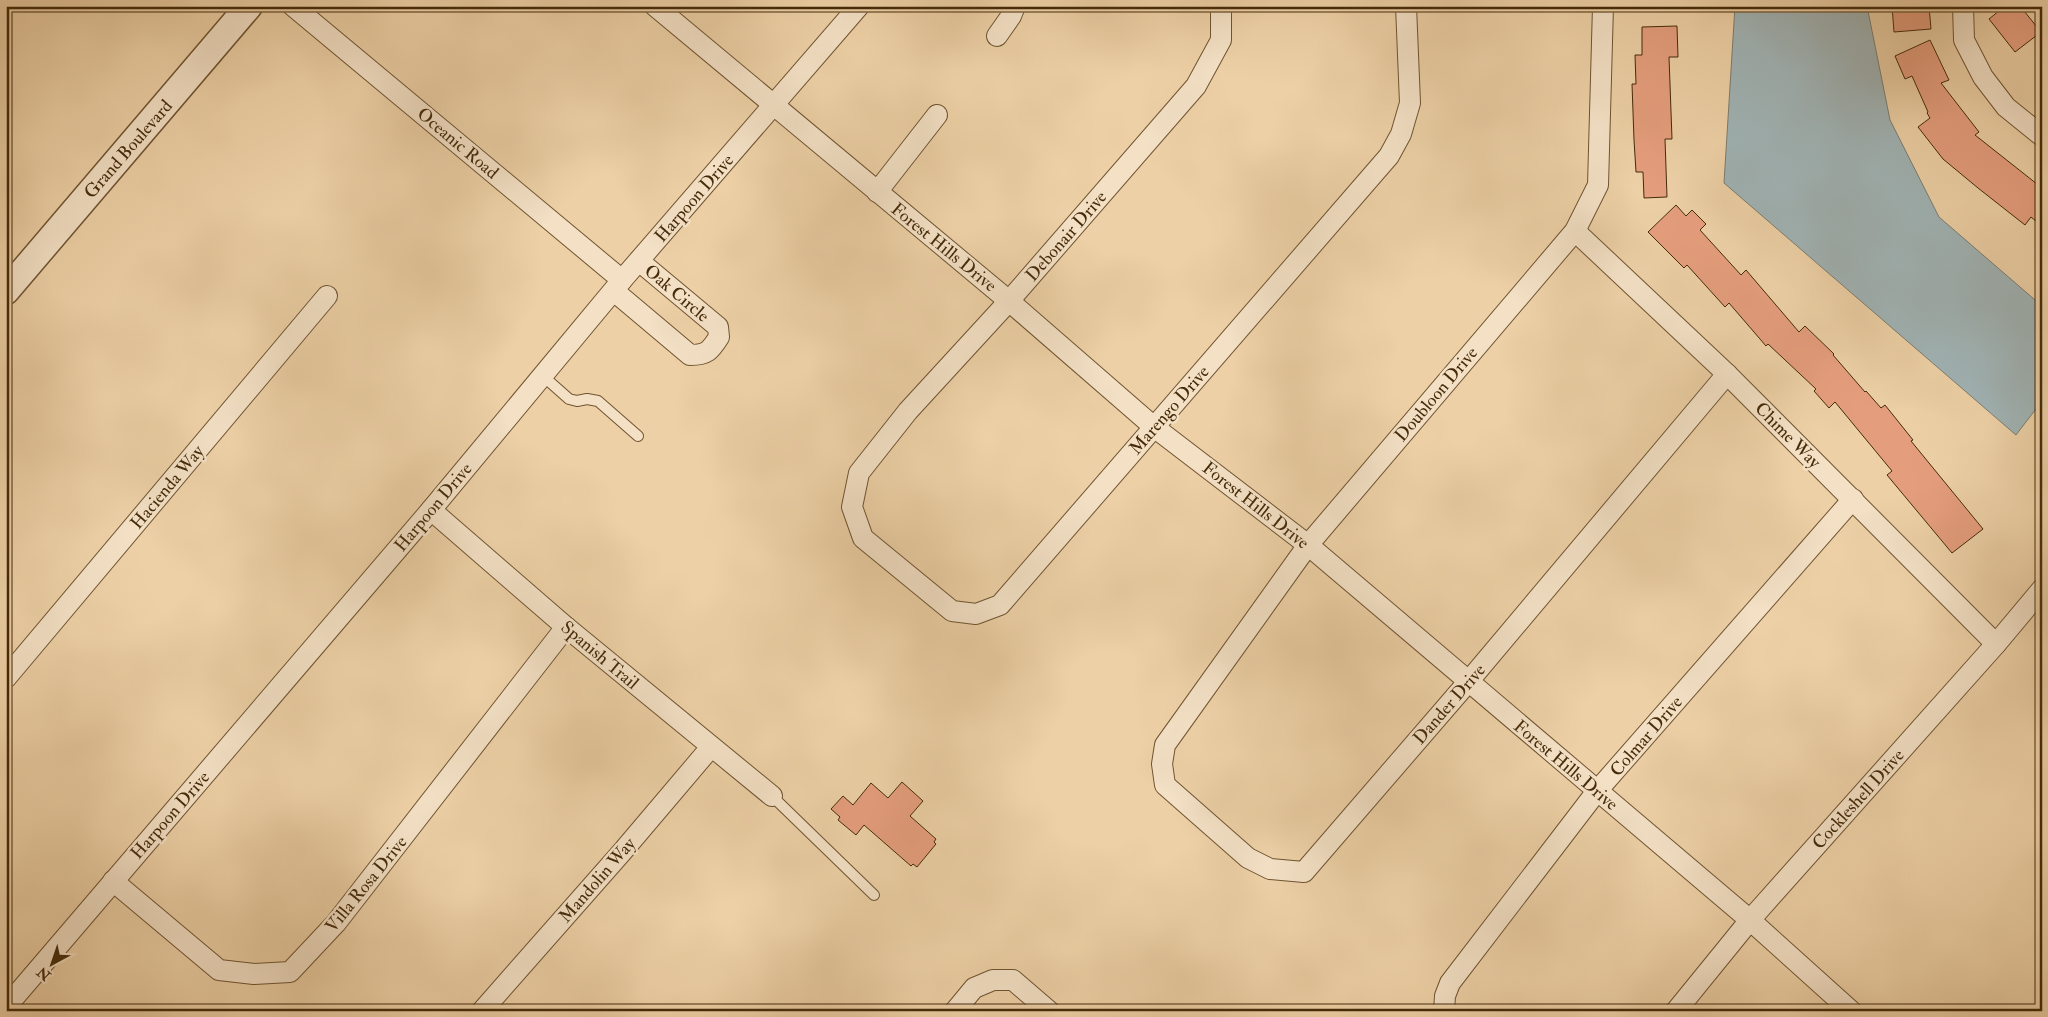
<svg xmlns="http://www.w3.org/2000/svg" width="2048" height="1017" font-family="'IM FELL Double Pica',serif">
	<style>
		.water { fill: #a0b3b4; stroke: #7c7d70 }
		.building { fill: #e59e7d; stroke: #452b0a }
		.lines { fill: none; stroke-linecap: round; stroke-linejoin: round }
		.service-casing { stroke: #6f5431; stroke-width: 12 }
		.minor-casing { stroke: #6f5431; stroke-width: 22 }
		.tertiary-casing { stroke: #6f5431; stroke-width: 29 }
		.service { stroke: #f3e0c5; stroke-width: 10 }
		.minor { stroke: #f3e0c5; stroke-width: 20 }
		.tertiary { stroke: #f3e0c5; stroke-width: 26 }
		.labels { text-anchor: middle; stroke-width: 5; stroke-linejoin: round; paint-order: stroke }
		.street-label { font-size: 18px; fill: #452b0a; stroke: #f3e0c5 }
	</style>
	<rect width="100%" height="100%" fill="#edd0a6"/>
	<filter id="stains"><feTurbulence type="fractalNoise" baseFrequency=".004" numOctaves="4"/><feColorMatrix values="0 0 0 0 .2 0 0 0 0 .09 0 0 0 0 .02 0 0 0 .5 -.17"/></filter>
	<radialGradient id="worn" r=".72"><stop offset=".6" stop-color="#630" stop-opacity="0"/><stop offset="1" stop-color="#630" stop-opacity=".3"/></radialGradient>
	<!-- water -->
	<polygon class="water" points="1735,6 1867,6 1890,120 1939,217 2042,306 2042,401 2016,435 1724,183"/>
	<!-- building -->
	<g class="building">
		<polygon points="1892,6 1929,6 1931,29 1894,32"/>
		<polygon points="2005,6 2020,6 2041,32 2015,52 1989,19"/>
		<polygon points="1677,26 1678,57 1669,57 1672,139 1665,139 1667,197 1644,198 1643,172 1636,172 1634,140 1632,84 1636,84 1635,55 1642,55 1642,27"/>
		<polygon points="1930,40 1949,80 1941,83 1979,132 1975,135 2042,188 2042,226 2031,217 2025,225 1978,188 1943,159 1918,127 1930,118 1927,113 1928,112 1912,76 1905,79 1895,56"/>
		<polygon points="1676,205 1686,216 1692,210 1706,224 1700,230 1741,275 1746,270 1799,332 1805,326 1834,354 1833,355 1865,392 1866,391 1881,408 1885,405 1913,440 1911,441 1983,529 1952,553 1887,475 1892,471 1835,402 1829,408 1814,391 1816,389 1768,344 1766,346 1729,303 1725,307 1687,265 1684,268 1648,232"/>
		<polygon points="902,782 923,801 910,816 936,839 934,842 936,844 917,867 913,864 911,866 864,825 856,835 838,820 840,817 831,809 843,796 853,805 871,783 888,798"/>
	</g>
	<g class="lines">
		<!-- service casing -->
		<g class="service-casing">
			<g id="service">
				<polyline points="543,376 569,399 577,401 587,399 598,401 638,436"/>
				<polyline points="772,796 874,895"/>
			</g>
		</g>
		<!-- minor casing -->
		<g class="minor-casing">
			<g id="minor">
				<polyline points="293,6 622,280"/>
				<polyline points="655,6 1009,301 1154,427 1308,545 1750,920 1851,1011"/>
				<polyline points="1221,6 1221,40 1196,86 1009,301 908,411 859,473 852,507 863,538 952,611 976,614 1000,605 1389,156 1401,134 1410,103 1406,6"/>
				<polyline points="1603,6 1598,185 1575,231 1308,545 1165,745 1162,764 1165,785 1248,858 1270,869 1304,872 1468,682 1727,374"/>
				<polyline points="1963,6 1964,40 1983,77 2006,107 2042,136"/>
				<polyline points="997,36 1011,16 1015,6"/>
				<polyline points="877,192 937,115"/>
				<polyline points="1575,231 1727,374 1996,644"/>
				<path d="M614 291 690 355C707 355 710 351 719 337L718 327 639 261"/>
				<polyline points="431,510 566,627 772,796"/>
				<polyline points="6,678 327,296"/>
				<polyline points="113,881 219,970 254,974 290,972 336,923 566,627"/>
				<polyline points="6,1007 431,510 622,280 859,6"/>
				<polyline points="482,1011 622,852 711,747"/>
				<polyline points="955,1011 974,988 993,980 1013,980 1049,1011"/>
				<polyline points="1444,1011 1445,996 1450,983 1597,791 1853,499"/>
				<polyline points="1676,1011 1750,920 1996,644 2042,589"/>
			</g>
		</g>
		<!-- tertiary casing -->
		<g class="tertiary-casing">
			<polyline id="tertiary" points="6,291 249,6"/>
		</g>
		<!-- service -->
		<use href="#service" class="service"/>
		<!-- minor -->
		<use href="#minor" class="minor"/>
		<!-- tertiary -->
		<use href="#tertiary" class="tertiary"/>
	</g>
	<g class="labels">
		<!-- street labels -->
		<g class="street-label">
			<text transform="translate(458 143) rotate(40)" y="6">Oceanic Road</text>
			<text transform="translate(128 149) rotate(-49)" y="6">Grand Boulevard</text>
			<text transform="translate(694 198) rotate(-49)" y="6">Harpoon Drive</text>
			<text transform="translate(1066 236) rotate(-49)" y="6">Debonair Drive</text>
			<text transform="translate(944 247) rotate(39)" y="6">Forest Hills Drive</text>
			<text transform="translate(677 293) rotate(40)" y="6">Oak Circle</text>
			<text transform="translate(1436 394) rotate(-50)" y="6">Doubloon Drive</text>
			<text transform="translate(1169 410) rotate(-49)" y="6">Marengo Drive</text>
			<text transform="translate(1788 435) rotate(45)" y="6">Chime Way</text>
			<text transform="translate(167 487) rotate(-50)" y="6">Hacienda Way</text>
			<text transform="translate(1256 505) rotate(38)" y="6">Forest Hills Drive</text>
			<text transform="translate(433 507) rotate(-50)" y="6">Harpoon Drive</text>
			<text transform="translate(600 655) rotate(40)" y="6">Spanish Trail</text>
			<text transform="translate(1449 704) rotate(-49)" y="6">Dander Drive</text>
			<text transform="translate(1646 736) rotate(-49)" y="6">Colmar Drive</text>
			<text transform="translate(1566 765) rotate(40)" y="6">Forest Hills Drive</text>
			<text transform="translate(1858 799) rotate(-48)" y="6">Cockleshell Drive</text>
			<text transform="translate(170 815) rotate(-49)" y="6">Harpoon Drive</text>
			<text transform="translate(597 880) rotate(-49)" y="6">Mandolin Way</text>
			<text transform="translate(366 884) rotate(-51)" y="6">Villa Rosa Drive</text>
		</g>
	</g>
	<!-- margin -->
	<rect width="2048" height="1017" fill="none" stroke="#edd0a6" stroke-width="25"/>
	<rect x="8" y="8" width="2033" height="1002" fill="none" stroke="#452b0a" stroke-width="2.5"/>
	<rect x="12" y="12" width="2023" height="992" fill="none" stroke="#452b0a"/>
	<!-- north arrow -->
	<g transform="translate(52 964) rotate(220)" stroke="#f3e0c5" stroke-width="4" paint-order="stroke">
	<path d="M0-4L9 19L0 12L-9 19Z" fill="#452b0a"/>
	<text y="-8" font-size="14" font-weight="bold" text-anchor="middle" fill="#452b0a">N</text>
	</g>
	<rect width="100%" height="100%" filter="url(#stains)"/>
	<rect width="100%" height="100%" fill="url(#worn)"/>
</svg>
